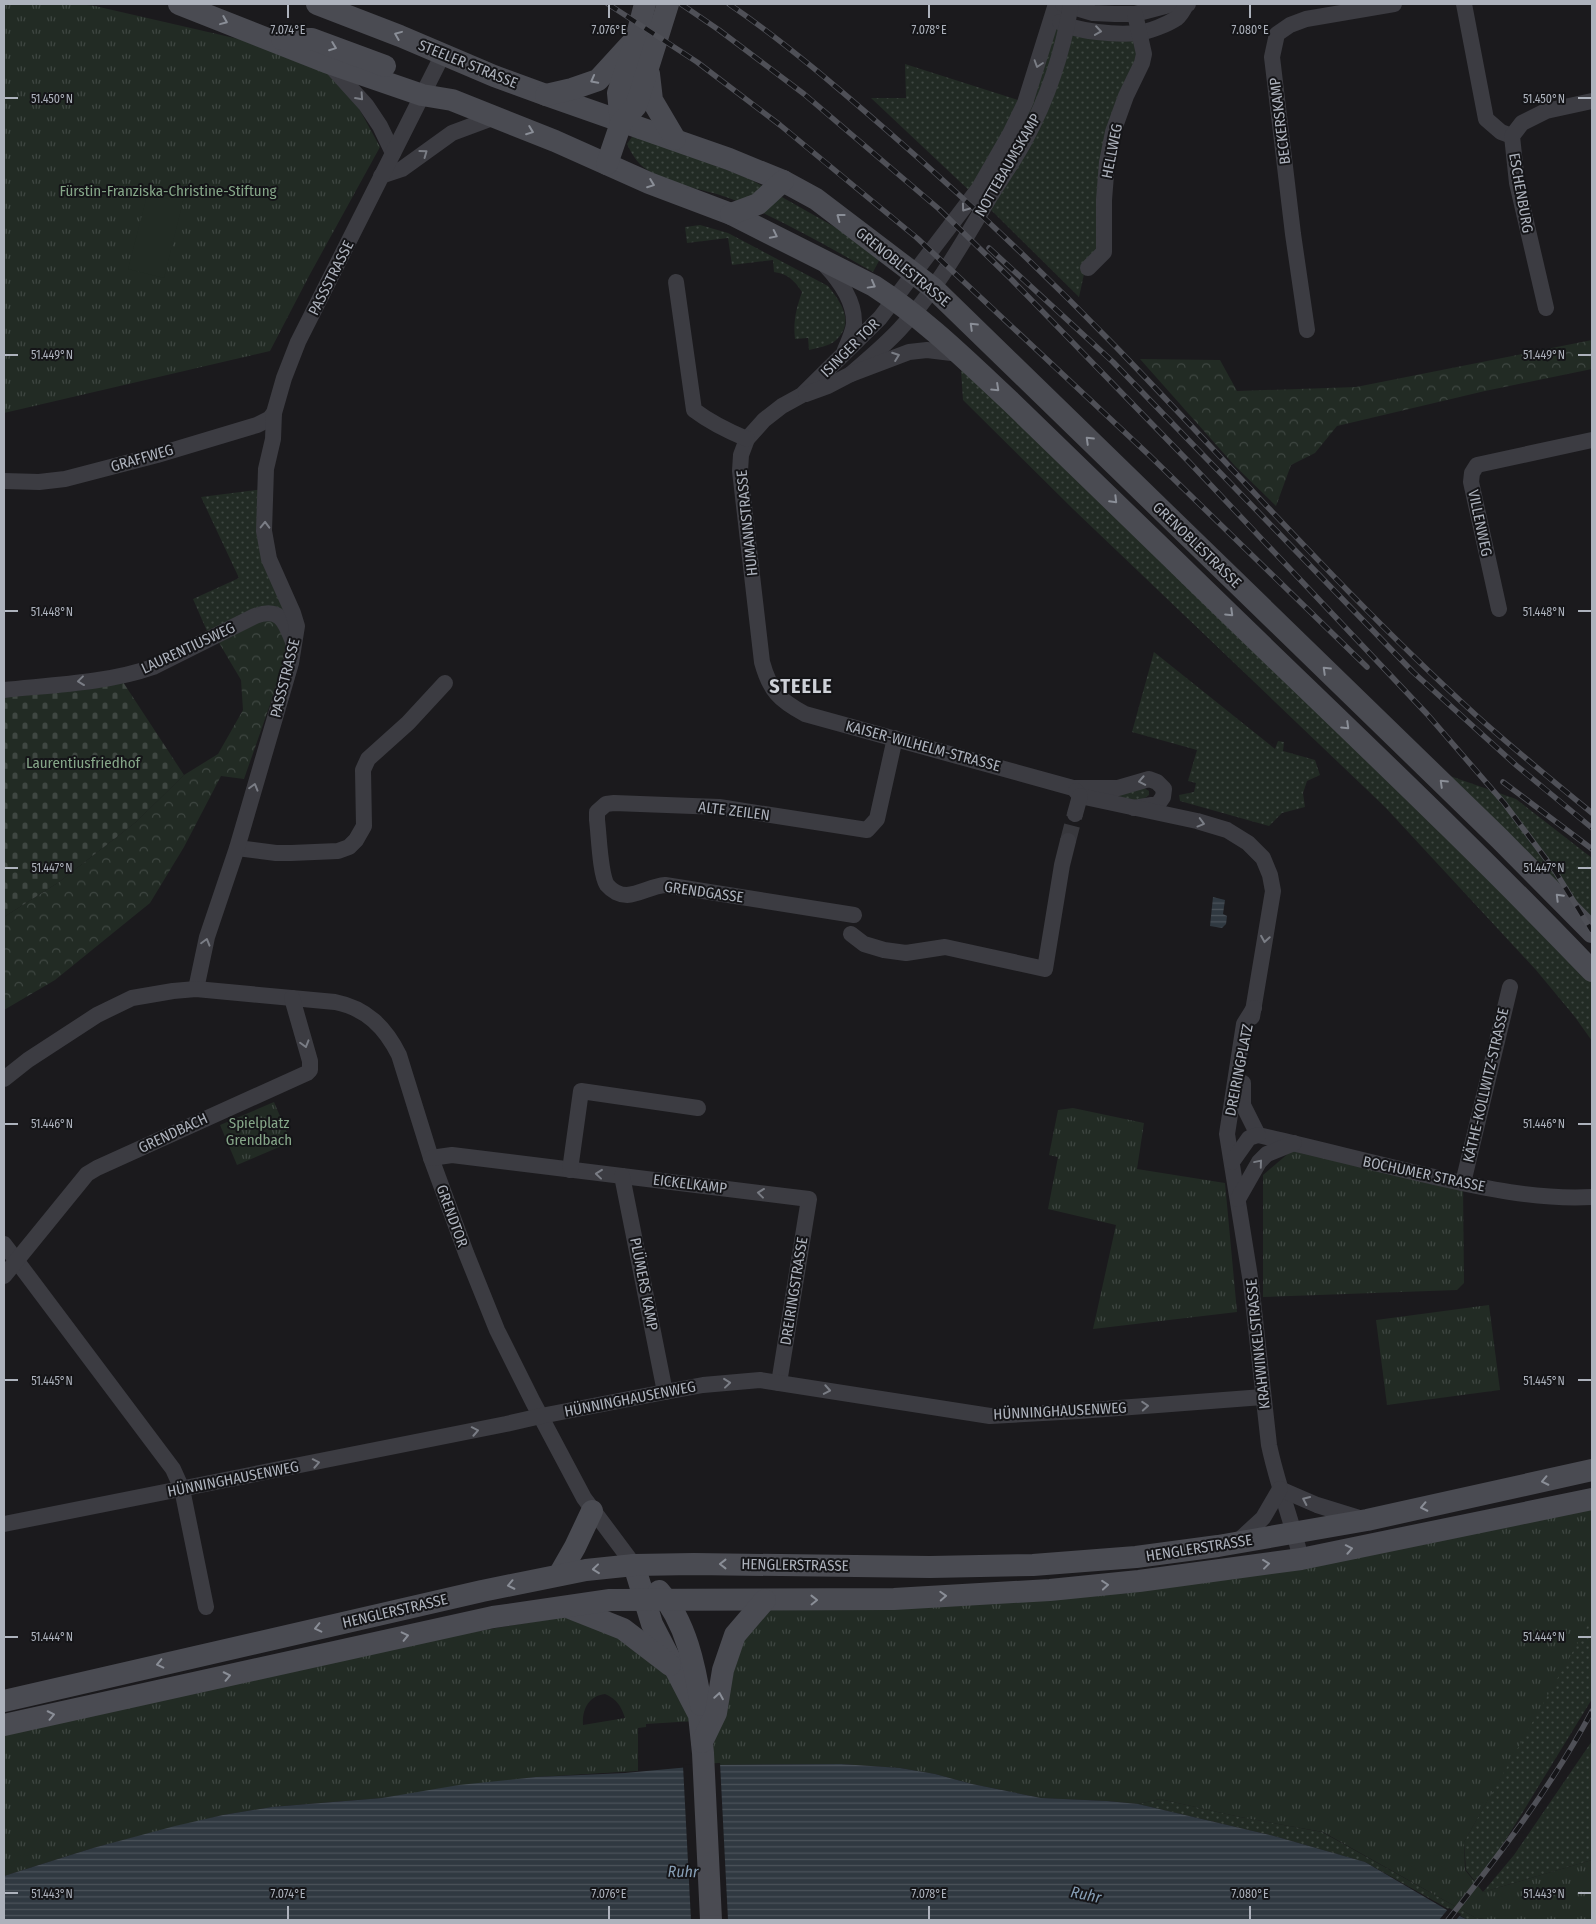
<svg xmlns="http://www.w3.org/2000/svg" width="1596" height="1924" font-family="'Fira Sans Condensed',sans-serif">
	<style>
		.grass { fill: url(#grass-dots) }
		.forest { fill: url(#forest-crowns) }
		.cemetery { fill: url(#cemetery-stones) }
		.park { fill: url(#park-tufts); fill-rule: evenodd }
		.pitch { fill: #222b24 }
		.water { fill: url(#water-rules) }
		.pier { fill: #1b1a1d }
		.lines { fill: none; stroke-linecap: round; stroke-linejoin: round }
		.minor-tunnel { stroke: #38383d; stroke-width: 16; stroke-dasharray: 16 8; stroke-linecap: butt }
		.minor { stroke: #3c3c42; stroke-width: 16 }
		.secondary { stroke: #4a4b52; stroke-width: 22 }
		.rail-casing { stroke: #4f5057; stroke-width: 5.5 }
		.rail { stroke: #151518; stroke-width: 4; stroke-dasharray: 11; stroke-linecap: butt }
		.oneway { stroke: #8a8e97 }
		.oneway2 { stroke: #7a7d85 }
		.ticks { fill: none; stroke: #adb2bc; stroke-width: 2 }
		.labels { text-anchor: middle; stroke-width: 4; stroke-linejoin: round; paint-order: stroke }
		.street-label { font-size: 15px; fill: #adb2bc; stroke: #151518 }
		.park-label { font-size: 15px; fill: #85a688; stroke: #151518 }
		.water-label { font-size: 16px; font-style: italic; fill: #869eb5; stroke: #151518 }
		.district-label { font-size: 20px; font-weight: bold; letter-spacing: 1px; fill: #ced1d8; stroke: #151518 }
		.ticks-label { font-size: 12px; text-anchor: middle; fill: #adb2bc; stroke: #151518; stroke-width: 4; stroke-linejoin: round; paint-order: stroke }
	</style>
	<defs>
		<pattern id="grass-dots" width="8" height="8" patternUnits="userSpaceOnUse" patternTransform="scale(1.25)"><rect width="8" height="8" fill="#222b24"/><path d="M2 2h.1M6 6h.1" fill="none" stroke="#3f4742" stroke-width="1.8" stroke-linecap="round"/></pattern>
		<pattern id="forest-crowns" width="20" height="18" patternUnits="userSpaceOnUse" patternTransform="scale(1.25)"><rect width="20" height="18" fill="#222b24"/><path d="M2 6a3 3 0 1 1 6 0M12 15a3 3 0 1 1 6 0" fill="none" stroke="#3f4742"/></pattern>
		<pattern id="cemetery-stones" width="16" height="16" patternUnits="userSpaceOnUse" patternTransform="scale(1.25)"><rect width="16" height="16" fill="#222b24"/><path d="M2 7V4a2 2 0 0 1 4 0v3zM10 15v-3a2 2 0 0 1 4 0v3z" fill="#3f4742"/></pattern>
		<pattern id="park-tufts" width="24" height="20" patternUnits="userSpaceOnUse" patternTransform="scale(1.25)"><rect width="24" height="20" fill="#222b24"/><path d="M3 7l-1-3M5 7V3M7 7l1-3M15 17l-1-3M17 17v-4M19 17l1-3" fill="none" stroke="#3f4742"/></pattern>
		<pattern id="water-rules" width="6" height="5" patternUnits="userSpaceOnUse" patternTransform="scale(1.25)"><rect width="6" height="5" fill="#303941"/><path d="M0 2.5h6" fill="none" stroke="#4b535a"/></pattern>
	</defs>
	<rect width="100%" height="100%" fill="#1b1a1d"/>
	<!-- grass -->
	<g class="grass">
		<polygon points="1053,19 1138,34 1142,47 1124,95 1103,250 1086,265 1079,297 988,207"/>
		<polygon points="905,64 1024,102 973,194 871,98 906,98"/>
		<path d="M634 134 750 179 849 235 880 259 873 272C827 246 782 220 734 200 707 189 676 187 651 172 639 166 632 155 627 144Z"/>
		<path d="M700 225 728 233 828 286C841 302 856 323 835 341 829 346 817 348 809 350L808 338 795 339C793 322 796 309 802 292 794 280 788 274 774 272L773 260 732 265 728 238 687 243 685 227Z"/>
		<polygon points="960,356 1592,972 1592,1041 1575,1017 1536,970 1385,807 1073,509 963,400"/>
		<polygon points="264,489 263,531 292,613 210,638 193,599 239,578 201,497"/>
		<polygon points="1154,652 1275,749 1278,741 1284,742 1283,751 1315,760 1320,775 1307,781 1303,793 1305,807 1282,813 1269,826 1180,801 1179,795 1194,792 1196,783 1188,781 1197,750 1132,732"/>
		<polygon points="1430,769 1516,799 1592,858 1592,931"/>
		<path d="M1144 788 1149 791V795C1137 805 1127 801 1115 794Z"/>
		<polygon points="1592,1615 1592,1699 1478,1885 1466,1870 1464,1842"/>
		<polygon points="1592,1741 1592,1860 1483,1892 1514,1855"/>
		<polygon points="1160,1799 1240,1817 1322,1832 1476,1918 1491,1920 1468,1920 1365,1862 1274,1836 1138,1804"/>
	</g>
	<!-- forest -->
	<g class="forest">
		<polygon points="1592,340 1592,369 1485,391 1337,426 1315,453 1291,465 1276,506 1235,466 1140,359 1220,360 1237,391 1356,387"/>
		<polygon points="262,614 290,633 287,656 244,779 221,776 184,847 150,903 55,980 4,1010 4,917 59,882 136,822 184,775 218,754 243,710 241,680 215,636"/>
	</g>
	<!-- cemetery -->
	<polygon class="cemetery" points="119,676 184,775 136,822 59,882 4,917 4,691"/>
	<!-- park -->
	<g class="park">
		<polygon points="4,4 78,4 95,6 312,56 356,103 380,147 309,276 270,351 4,413"/>
		<polygon points="274,1102 291,1142 237,1165 220,1125"/>
		<polygon points="1073,1108 1144,1123 1137,1169 1225,1183 1237,1312 1093,1329 1116,1225 1048,1209 1058,1157 1049,1155 1058,1110"/>
		<polygon points="1296,1147 1463,1184 1464,1283 1457,1290 1263,1297 1263,1175"/>
		<polygon points="1489,1305 1500,1390 1387,1405 1376,1320"/>
		<polygon points="1592,1504 1592,1618 1464,1842 1465,1870 1483,1892 1592,1860 1592,1920 1493,1920 1476,1918 1323,1832 1240,1817 1160,1799 1138,1804 1107,1801 1041,1798 972,1784 935,1774 900,1768 841,1764 711,1765 722,1672 767,1602 1051,1589"/>
		<path d="M563 1617 623 1635 668 1677 695 1721 646 1724V1727L638 1728V1771L536 1777 382 1798 272 1807 223 1815 93 1848 4 1876V1730L460 1634ZM605 1694C617 1699 621 1706 625 1718L583 1725C582 1710 588 1696 605 1694Z"/>
	</g>
	<!-- pitch -->
	<polygon class="pitch" points="149,188 184,197 164,278 128,269"/>
	<!-- water -->
	<g class="water">
		<polygon points="1213,897 1225,900 1223,914 1227,916 1226,924 1222,928 1210,926"/>
		<polygon points="841,1764 900,1768 935,1774 972,1784 1041,1798 1107,1801 1138,1804 1274,1836 1365,1862 1447,1910 1468,1920 4,1920 4,1876 93,1848 175,1826 223,1815 272,1807 382,1798 459,1785 536,1777 625,1773 711,1765"/>
	</g>
	<!-- pier -->
	<g class="pier">
		<polygon points="720,1763 728,1920 691,1920 683,1765"/>
		<polygon points="1449,1908 1461,1914 1456,1920 1439,1920"/>
	</g>
	<g class="lines">
		<!-- minor-tunnel -->
		<polyline class="minor-tunnel" points="1068,841 1075,814"/>
		<!-- minor -->
		<g class="minor">
			<path d="M1056 4 1025 103 1010 134 979 188 880 318 802 395 782 406 764 420 747 439 741 455 740 471 762 662C770 691 779 700 805 714L1073 788H1118L1149 779 1157 782 1164 789 1163 797 1158 804 1134 808"/>
			<polyline points="1063,4 1093,13 1115,14 1135,14 1173,4 1188,4"/>
			<polyline points="1464,4 1486,119 1501,132 1512,136"/>
			<path d="M1060 22C1077 32 1117 35 1137 33 1149 32 1168 24 1177 18 1181 15 1184 9 1186 5"/>
			<polyline points="328,63 366,105 380,126 393,153"/>
			<polyline points="381,176 402,169 452,133 495,117"/>
			<path d="M825 265C840 281 855 301 854 324 853 332 848 343 845 350"/>
			<polyline points="1088,268 1104,252 1104,200 1107,162 1113,132 1126,96 1142,63 1144,54 1135,14"/>
			<path d="M676 282 694 410C711 423 728 431 747 439"/>
			<polyline points="1546,308 1517,183 1512,136 1522,123 1546,111 1592,101"/>
			<polyline points="1307,330 1293,234 1272,57 1277,34 1290,25 1306,19 1394,4"/>
			<path d="M851 374C867 360 884 346 899 330 936 291 963 242 991 195 1002 177 1015 159 1025 140 1048 98 1063 51 1071 4"/>
			<polyline points="806,394 828,386 851,374 909,352 927,350 960,354"/>
			<polyline points="4,481 39,482 65,479 157,455 257,425 269,419 274,413"/>
			<polyline points="1499,609 1471,482 1472,473 1477,465 1592,440"/>
			<path d="M4 690C51 685 108 683 153 667L255 616C280 607 285 621 293 642"/>
			<polyline points="1076,791 1080,796 1197,821 1227,830 1248,843 1263,858 1270,875 1273,891 1252,1017"/>
			<polyline points="1075,814 1080,796"/>
			<polyline points="237,848 276,853 291,853 338,851 349,847 356,840 364,826 363,770 368,759 408,723 445,683"/>
			<path d="M854 915 665 885C652 886 640 894 627 895 620 895 612 891 607 885 600 874 599 835 597 820V812L606 804 614 803 719 807 867 830 877 819 895 738"/>
			<polyline points="851,934 864,944 884,950 906,953 945,947 1045,969 1062,865 1068,841"/>
			<polyline points="196,989 207,937 237,848 291,663 297,626 293,613 269,559 264,531 266,469 273,439 274,413 284,378 298,342 443,54"/>
			<path d="M1254 1008 1244 1024 1227 1134 1251 1283 1269 1445C1277 1484 1292 1521 1301 1559"/>
			<path d="M4 1079 28 1060 97 1015 132 998 173 991 196 989 335 1002C366 1008 385 1027 399 1055L431 1158 466 1253 497 1330 533 1402 584 1498 634 1565"/>
			<polyline points="1243,1083 1243,1105 1258,1135"/>
			<path d="M1258 1135C1316 1148 1372 1163 1430 1176 1483 1188 1537 1200 1592 1197"/>
			<polyline points="431,1158 452,1155 809,1199 779,1383"/>
			<polyline points="1232,1162 1249,1138 1258,1135"/>
			<polyline points="570,1170 581,1091 698,1108"/>
			<polyline points="622,1176 665,1392"/>
			<polyline points="1463,1183 1510,987"/>
			<polyline points="1238,1199 1259,1162 1267,1154 1294,1143"/>
			<polyline points="4,1244 173,1469 182,1489 206,1607"/>
			<polyline points="4,1276 87,1174 97,1168 307,1073 310,1070 310,1061 292,998"/>
			<polyline points="1280,1489 1317,1505 1359,1518"/>
			<polyline points="4,1524 506,1424 541,1416 665,1392 703,1385 760,1380 990,1416 1079,1411 1263,1397"/>
			<polyline points="1236,1543 1263,1518 1280,1489"/>
		</g>
		<!-- secondary -->
		<g class="secondary">
			<path d="M179 4 326 62 422 95 452 100 555 141 649 183 731 214 874 286C925 319 967 361 1011 402 1066 455 1121 508 1176 562 1315 698 1458 831 1592 971"/>
			<polyline points="317,4 400,36 494,76 546,95 729,159 783,181 816,199 933,288 1500,839 1592,932"/>
			<polyline points="282,39 312,39 385,66"/>
			<polyline points="649,74 652,100 675,139"/>
			<polyline points="546,95 572,89 598,80 630,45"/>
			<polyline points="621,123 618,93 636,39 645,4"/>
			<polyline points="607,164 621,123 636,106 668,4"/>
			<polyline points="731,214 758,204 783,181"/>
			<polyline points="634,1565 652,1624 699,1715 703,1753 711,1920"/>
			<polyline points="559,1575 575,1547 592,1511"/>
			<path d="M659 1591C686 1622 695 1666 701 1705"/>
			<polyline points="570,1608 623,1629 670,1665"/>
			<polyline points="4,1701 482,1591 586,1570 634,1565 694,1564 930,1567 1033,1565 1136,1557 1218,1546 1367,1520 1592,1470"/>
			<polyline points="4,1725 493,1617 610,1600 894,1599 1050,1590 1139,1581 1301,1559 1592,1499"/>
			<polyline points="702,1742 716,1713 723,1670 735,1635 765,1600"/>
		</g>
		<!-- rail casing -->
		<g class="rail-casing">
			<g id="rail">
				<polyline points="608,4 697,62 780,125 917,238 1149,455 1367,667"/>
				<polyline points="681,4 719,30 804,94 939,209 1011,279 1189,462 1427,714 1504,803 1555,871 1592,931"/>
				<path d="M729 4C786 43 839 89 891 134 969 202 1044 273 1116 347 1236 471 1350 601 1478 717 1515 750 1554 782 1592 813"/>
				<polyline points="989,248 1113,362 1413,672 1517,766 1592,828"/>
				<polyline points="1503,782 1592,849"/>
				<path d="M1448 1920C1500 1854 1552 1786 1592 1711"/>
			</g>
		</g>
		<!-- rail -->
		<use href="#rail" class="rail"/>
	</g>
	<!-- one-way arrows -->
	<defs><path id="oneway-chevron" d="M-2-3.5L2.5 0L-2 3.5" fill="none" stroke-width="1.6" stroke-linecap="round" stroke-linejoin="round" transform="scale(1.25)"/></defs>
	<g class="oneway">
		<use href="#oneway-chevron" transform="translate(224 21) rotate(22)"/>
		<use href="#oneway-chevron" transform="translate(398 35) rotate(-158)"/>
		<use href="#oneway-chevron" transform="translate(333 47) rotate(21)"/>
		<use href="#oneway-chevron" transform="translate(594 80) rotate(152)"/>
		<use href="#oneway-chevron" transform="translate(530 131) rotate(21)"/>
		<use href="#oneway-chevron" transform="translate(651 184) rotate(21)"/>
		<use href="#oneway-chevron" transform="translate(840 217) rotate(-143)"/>
		<use href="#oneway-chevron" transform="translate(774 235) rotate(26)"/>
		<use href="#oneway-chevron" transform="translate(872 285) rotate(29)"/>
		<use href="#oneway-chevron" transform="translate(973 326) rotate(-136)"/>
		<use href="#oneway-chevron" transform="translate(996 388) rotate(43)"/>
		<use href="#oneway-chevron" transform="translate(1089 440) rotate(-136)"/>
		<use href="#oneway-chevron" transform="translate(1114 500) rotate(45)"/>
		<use href="#oneway-chevron" transform="translate(1230 613) rotate(44)"/>
		<use href="#oneway-chevron" transform="translate(1326 670) rotate(-136)"/>
		<use href="#oneway-chevron" transform="translate(1346 726) rotate(44)"/>
		<use href="#oneway-chevron" transform="translate(1443 783) rotate(-136)"/>
		<use href="#oneway-chevron" transform="translate(1559 897) rotate(-135)"/>
		<use href="#oneway-chevron" transform="translate(1545 1481) rotate(168)"/>
		<use href="#oneway-chevron" transform="translate(1424 1507) rotate(168)"/>
		<use href="#oneway-chevron" transform="translate(1349 1549) rotate(-11)"/>
		<use href="#oneway-chevron" transform="translate(723 1564) rotate(180)"/>
		<use href="#oneway-chevron" transform="translate(1266 1564) rotate(-7)"/>
		<use href="#oneway-chevron" transform="translate(596 1569) rotate(174)"/>
		<use href="#oneway-chevron" transform="translate(511 1585) rotate(168)"/>
		<use href="#oneway-chevron" transform="translate(1105 1585) rotate(-5)"/>
		<use href="#oneway-chevron" transform="translate(943 1596) rotate(-3)"/>
		<use href="#oneway-chevron" transform="translate(814 1600) rotate(-1)"/>
		<use href="#oneway-chevron" transform="translate(318 1628) rotate(167)"/>
		<use href="#oneway-chevron" transform="translate(405 1636) rotate(-13)"/>
		<use href="#oneway-chevron" transform="translate(160 1664) rotate(167)"/>
		<use href="#oneway-chevron" transform="translate(227 1676) rotate(-12)"/>
		<use href="#oneway-chevron" transform="translate(719 1696) rotate(-81)"/>
		<use href="#oneway-chevron" transform="translate(51 1715) rotate(-12)"/>
	</g>
	<g class="oneway2">
		<use href="#oneway-chevron" transform="translate(1098 31) rotate(8)"/>
		<use href="#oneway-chevron" transform="translate(1038 64) rotate(108)"/>
		<use href="#oneway-chevron" transform="translate(360 97) rotate(48)"/>
		<use href="#oneway-chevron" transform="translate(424 153) rotate(-36)"/>
		<use href="#oneway-chevron" transform="translate(965 208) rotate(126)"/>
		<use href="#oneway-chevron" transform="translate(896 356) rotate(-20)"/>
		<use href="#oneway-chevron" transform="translate(265 525) rotate(-89)"/>
		<use href="#oneway-chevron" transform="translate(81 681) rotate(173)"/>
		<use href="#oneway-chevron" transform="translate(1142 781) rotate(169)"/>
		<use href="#oneway-chevron" transform="translate(254 787) rotate(-74)"/>
		<use href="#oneway-chevron" transform="translate(1201 823) rotate(15)"/>
		<use href="#oneway-chevron" transform="translate(1265 939) rotate(99)"/>
		<use href="#oneway-chevron" transform="translate(206 942) rotate(-74)"/>
		<use href="#oneway-chevron" transform="translate(305 1044) rotate(74)"/>
		<use href="#oneway-chevron" transform="translate(1259 1163) rotate(-50)"/>
		<use href="#oneway-chevron" transform="translate(599 1174) rotate(-174)"/>
		<use href="#oneway-chevron" transform="translate(761 1193) rotate(-173)"/>
		<use href="#oneway-chevron" transform="translate(727 1383) rotate(-6)"/>
		<use href="#oneway-chevron" transform="translate(827 1390) rotate(10)"/>
		<use href="#oneway-chevron" transform="translate(1145 1406) rotate(-4)"/>
		<use href="#oneway-chevron" transform="translate(475 1431) rotate(-11)"/>
		<use href="#oneway-chevron" transform="translate(316 1463) rotate(-11)"/>
		<use href="#oneway-chevron" transform="translate(1306 1500) rotate(-155)"/>
	</g>
	<!-- ticks -->
	<path class="ticks" d="M288 5V18M609 5V18M929 5V18M1250 5V18M5 98H18M1578 98H1591M5 355H18M1578 355H1591M5 611H18M1578 611H1591M5 868H18M1578 868H1591M5 1124H18M1578 1124H1591M5 1380H18M1578 1380H1591M5 1637H18M1578 1637H1591M5 1893H18M1578 1893H1591M288 1906V1919M609 1906V1919M929 1906V1919M1250 1906V1919"/>
	<g class="labels">
		<!-- street labels -->
		<g class="street-label">
			<text transform="translate(468 64) rotate(22)" y="5">STEELER STRASSE</text>
			<text transform="translate(1280 121) rotate(-97)" y="5">BECKERSKAMP</text>
			<text transform="translate(1112 151) rotate(-79)" y="5">HELLWEG</text>
			<text transform="translate(1008 165) rotate(-60)" y="5">NOTTEBAUMSKAMP</text>
			<text transform="translate(1521 193) rotate(80)" y="5">ESCHENBURG</text>
			<text transform="translate(903 267) rotate(39)" y="5">GRENOBLESTRASSE</text>
			<text transform="translate(331 278) rotate(-63)" y="5">PASSSTRASSE</text>
			<text transform="translate(850 348) rotate(-45)" y="5">ISINGER TOR</text>
			<text transform="translate(142 458) rotate(-16)" y="5">GRAFFWEG</text>
			<text transform="translate(747 523) rotate(-96)" y="5">HUMANNSTRASSE</text>
			<text transform="translate(1480 523) rotate(78)" y="5">VILLENWEG</text>
			<text transform="translate(1197 545) rotate(44)" y="5">GRENOBLESTRASSE</text>
			<text transform="translate(188 648) rotate(-25)" y="5">LAURENTIUSWEG</text>
			<text transform="translate(285 678) rotate(-76)" y="5">PASSSTRASSE</text>
			<text transform="translate(923 746) rotate(15)" y="5">KAISER-WILHELM-STRASSE</text>
			<text transform="translate(734 811) rotate(7)" y="5">ALTE ZEILEN</text>
			<text transform="translate(704 892) rotate(8)" y="5">GRENDGASSE</text>
			<text transform="translate(1239 1070) rotate(-79)" y="5">DREIRINGPLATZ</text>
			<text transform="translate(1486 1085) rotate(-77)" y="5">KÄTHE-KOLLWITZ-STRASSE</text>
			<text transform="translate(173 1133) rotate(-25)" y="5">GRENDBACH</text>
			<text transform="translate(1424 1174) rotate(12)" y="5">BOCHUMER STRASSE</text>
			<text transform="translate(690 1184) rotate(7)" y="5">EICKELKAMP</text>
			<text transform="translate(452 1216) rotate(70)" y="5">GRENDTOR</text>
			<text transform="translate(644 1284) rotate(79)" y="5">PLÜMERS KAMP</text>
			<text transform="translate(794 1291) rotate(-81)" y="5">DREIRINGSTRASSE</text>
			<text transform="translate(1258 1344) rotate(-96)" y="5">KRAHWINKELSTRASSE</text>
			<text transform="translate(630 1399) rotate(-11)" y="5">HÜNNINGHAUSENWEG</text>
			<text transform="translate(1060 1411) rotate(-3)" y="5">HÜNNINGHAUSENWEG</text>
			<text transform="translate(233 1479) rotate(-11)" y="5">HÜNNINGHAUSENWEG</text>
			<text transform="translate(1199 1548) rotate(-9)" y="5">HENGLERSTRASSE</text>
			<text transform="translate(795 1565) rotate(1)" y="5">HENGLERSTRASSE</text>
			<text transform="translate(395 1611) rotate(-13)" y="5">HENGLERSTRASSE</text>
		</g>
		<!-- park labels -->
		<g class="park-label">
			<text x="168" y="196">Fürstin-Franziska-Christine-Stiftung</text>
			<text x="83" y="768">Laurentiusfriedhof</text>
			<text x="259" y="1128">Spielplatz<tspan x="259" dy="17">Grendbach</tspan></text>
		</g>
		<!-- water labels -->
		<g class="water-label">
			<text transform="translate(683 1871) rotate(1)" y="6">Ruhr</text>
			<text transform="translate(1086 1894) rotate(12)" y="6">Ruhr</text>
		</g>
		<!-- district labels -->
		<g class="district-label">
			<text x="801" y="693">STEELE</text>
		</g>
	</g>
	<g class="ticks-label">
		<text x="288" y="34">7.074°E</text>
		<text x="609" y="34">7.076°E</text>
		<text x="929" y="34">7.078°E</text>
		<text x="1250" y="34">7.080°E</text>
		<text x="52" y="103">51.450°N</text>
		<text x="1544" y="103">51.450°N</text>
		<text x="52" y="359">51.449°N</text>
		<text x="1544" y="359">51.449°N</text>
		<text x="52" y="616">51.448°N</text>
		<text x="1544" y="616">51.448°N</text>
		<text x="52" y="872">51.447°N</text>
		<text x="1544" y="872">51.447°N</text>
		<text x="52" y="1128">51.446°N</text>
		<text x="1544" y="1128">51.446°N</text>
		<text x="52" y="1385">51.445°N</text>
		<text x="1544" y="1385">51.445°N</text>
		<text x="52" y="1641">51.444°N</text>
		<text x="1544" y="1641">51.444°N</text>
		<text x="52" y="1898">51.443°N</text>
		<text x="1544" y="1898">51.443°N</text>
		<text x="288" y="1898">7.074°E</text>
		<text x="609" y="1898">7.076°E</text>
		<text x="929" y="1898">7.078°E</text>
		<text x="1250" y="1898">7.080°E</text>
	</g>
	<!-- border -->
	<rect width="1596" height="1924" fill="none" stroke="#adb2bc" stroke-width="10"/>
</svg>
